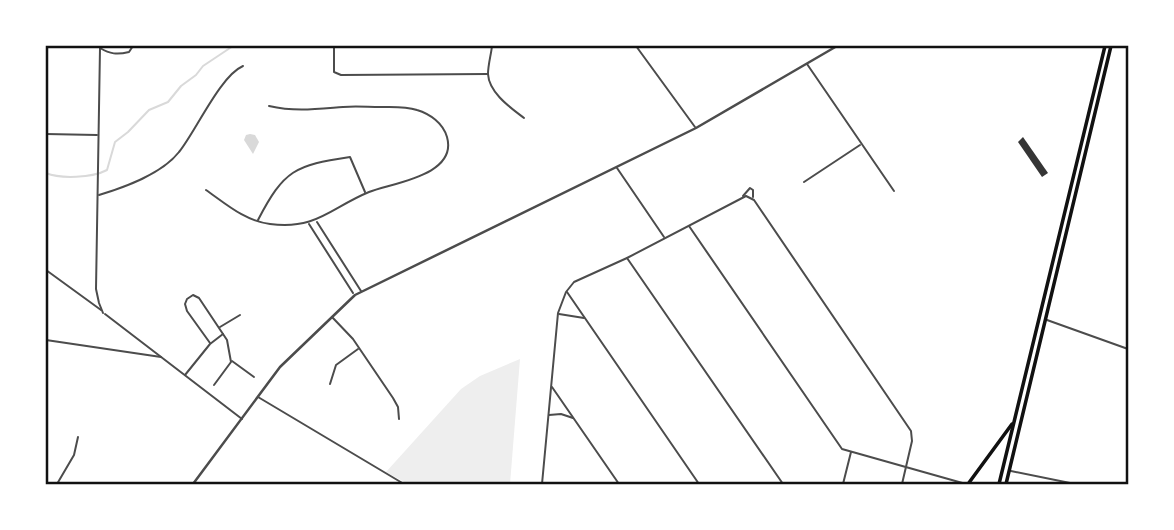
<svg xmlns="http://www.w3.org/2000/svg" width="1174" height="530" font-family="'PT Serif',serif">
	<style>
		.green { fill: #eee }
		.water { fill: #d9d9d9 }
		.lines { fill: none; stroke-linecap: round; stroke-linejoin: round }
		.stream { stroke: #d9d9d9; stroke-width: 2 }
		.building { fill: #353535 }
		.minor { stroke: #4c4c4c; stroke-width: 2 }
		.tertiary { stroke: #4c4c4c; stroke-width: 2.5 }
		.trunk { stroke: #111; stroke-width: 3.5 }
		.neatline { fill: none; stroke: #111; stroke-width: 2.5 }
	</style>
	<rect width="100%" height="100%" fill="#fff"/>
	<!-- green -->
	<polygon class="green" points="520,359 510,484 408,484 386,472 461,389 480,376"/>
	<!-- water -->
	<polygon class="water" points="250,134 255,135 259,142 253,154 244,140 246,135"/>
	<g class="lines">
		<!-- stream -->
		<path class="stream" d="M46 173C60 179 92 178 107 170L115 142 128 132 149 110 168 102 181 86 196 75 203 66 233 46"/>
	</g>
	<!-- building -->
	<polygon class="building" points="1023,137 1048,173 1042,177 1018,142"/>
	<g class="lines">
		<!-- minor -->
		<g class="minor">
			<polyline points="334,46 334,72 341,75 488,74"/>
			<path d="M492 46C491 55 488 65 488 74 489 93 511 108 524 118"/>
			<polyline points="636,46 695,127"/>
			<polyline points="807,64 894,191"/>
			<polyline points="46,134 97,135"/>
			<polyline points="617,168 664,237"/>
			<polyline points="804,182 860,145"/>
			<path d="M206 190C226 204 245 221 270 224 317 230 330 208 369 192 391 183 458 176 447 137 443 123 430 114 417 110 405 106 392 107 380 107 368 107 355 106 343 107 317 109 295 112 269 106"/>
			<path d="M99 195C125 187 162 174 179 152 196 131 220 76 243 66"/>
			<polyline points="743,196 750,188 753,190 753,197"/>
			<path d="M258 220C284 170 295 165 350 157L365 192"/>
			<polyline points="317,222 361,291"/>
			<polyline points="309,224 353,293"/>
			<polyline points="689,226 842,449 966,484"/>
			<polyline points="627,258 783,484"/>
			<polyline points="46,270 101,310"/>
			<polyline points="567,292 699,484"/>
			<path d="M103 313 99 303 96 289 100 48C110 54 117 55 129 52L133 46"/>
			<polyline points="105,314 242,419"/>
			<polyline points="559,314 584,318"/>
			<polyline points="332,317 353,339 393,398 398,407 399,419"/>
			<polyline points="1047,320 1128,349"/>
			<polyline points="220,327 240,315"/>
			<polyline points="46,340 161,357"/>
			<polyline points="210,343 187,311 185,304 187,299 193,295 199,298 223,334"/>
			<polyline points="232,361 254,377"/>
			<polyline points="185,375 210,344 223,334 227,340 231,362 214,385"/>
			<polyline points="330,384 336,365 358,349"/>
			<polyline points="552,387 619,484"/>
			<polyline points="258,397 404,484"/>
			<polyline points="549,415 561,414 573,418"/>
			<polyline points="1011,471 1075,484"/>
			<polyline points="57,484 74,455 78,437"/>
			<polyline points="542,484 558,313 566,292 574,282 627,258 746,196 754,200 911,431 912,441 902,484"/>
			<polyline points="843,484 851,452"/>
		</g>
		<!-- tertiary -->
		<polyline class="tertiary" points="193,484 280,367 355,295 696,128 837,46"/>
		<!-- trunk -->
		<g class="trunk">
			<polyline points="968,484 1012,424"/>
			<polyline points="999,484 1105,46"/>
			<polyline points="1006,484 1111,46"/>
		</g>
	</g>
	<!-- border -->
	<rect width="1174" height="530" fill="none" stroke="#ffffff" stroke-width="94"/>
	<rect x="47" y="47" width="1080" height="436" class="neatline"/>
</svg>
